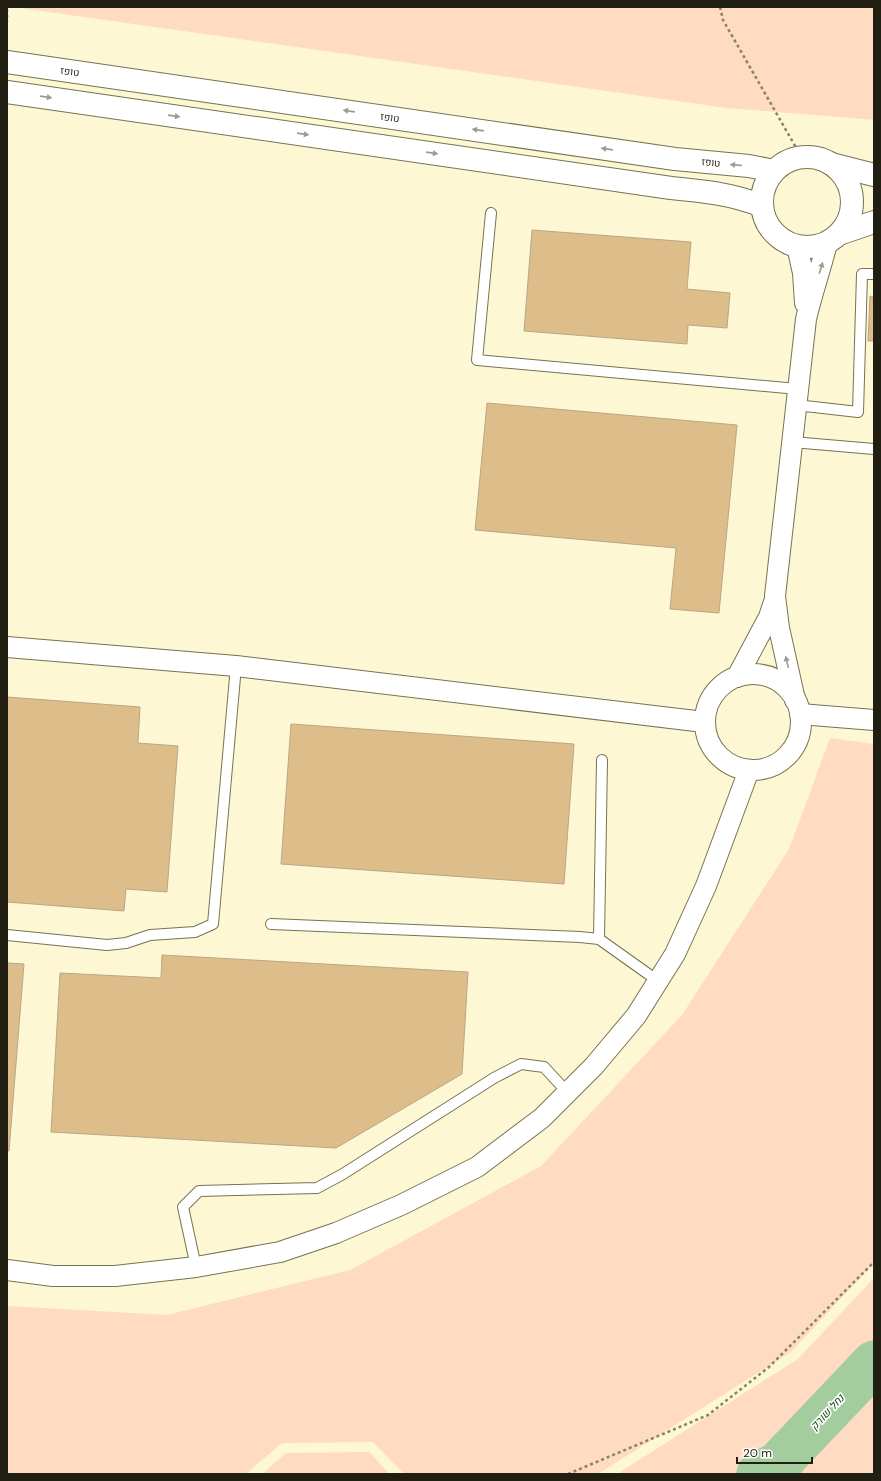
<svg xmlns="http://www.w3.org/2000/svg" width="881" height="1481" font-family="'DM Sans',Heebo,sans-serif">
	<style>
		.green { fill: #fedbc1 }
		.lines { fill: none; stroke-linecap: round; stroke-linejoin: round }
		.river { stroke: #a3cd9f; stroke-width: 45 }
		.building { fill: #ddbd89; stroke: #baa687 }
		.service-casing { stroke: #777251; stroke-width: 12 }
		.minor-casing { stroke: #777251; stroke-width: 22 }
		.tertiary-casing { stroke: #777251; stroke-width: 24 }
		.path { stroke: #86836b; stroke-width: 2.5; stroke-dasharray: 3 3; stroke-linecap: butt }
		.service { stroke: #fff; stroke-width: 10 }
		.minor { stroke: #fff; stroke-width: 20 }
		.tertiary { stroke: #fff; stroke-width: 22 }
		.oneway { fill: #9b9a94 }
		.labels { text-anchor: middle; stroke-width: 3.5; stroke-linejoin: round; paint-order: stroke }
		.street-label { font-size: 10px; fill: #211f12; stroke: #fff }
		.water-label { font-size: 11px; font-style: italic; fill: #114a0e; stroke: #fff }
	</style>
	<rect width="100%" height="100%" fill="#fdf8d3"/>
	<!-- green -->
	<g class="green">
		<polygon points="13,7 874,7 874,120 727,108"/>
		<polygon points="830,738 874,744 874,1263 791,1352 598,1474 404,1474 373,1442 282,1443 246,1474 7,1474 7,1306 167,1315 350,1270 541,1166 682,1015 789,849"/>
		<polygon points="874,1278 874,1474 617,1474 798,1359"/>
		<polygon points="369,1452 390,1474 262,1474 286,1453"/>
	</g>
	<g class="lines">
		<!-- river -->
		<polyline class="river" points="759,1474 778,1464 874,1363"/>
	</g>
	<!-- building -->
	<g class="building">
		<polygon points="532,230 691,242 687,289 730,293 727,328 688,325 687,344 524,331"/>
		<polygon points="870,296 874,297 874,341 868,341"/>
		<polygon points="487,403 737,425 719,613 670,609 676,548 475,530"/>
		<polygon points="7,697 140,707 138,743 178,746 167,892 126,889 124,911 7,902"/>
		<polygon points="291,724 574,744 564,884 281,864"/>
		<polygon points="162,955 468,972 462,1074 336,1148 51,1132 60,973 161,978"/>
		<polygon points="7,963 24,964 9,1151 7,1151"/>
	</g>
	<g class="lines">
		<!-- service casing -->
		<g class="service-casing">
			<g id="service">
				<polyline points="491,213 477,360 798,389"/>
				<polyline points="796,405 858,412 862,274 874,274"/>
				<polyline points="792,442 874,449"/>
				<polyline points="271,924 580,937 599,939 658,981"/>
				<polyline points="7,935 107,945 126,943 150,935 195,932 213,924 236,666"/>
				<polyline points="599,939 602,760"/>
				<polyline points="196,1267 183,1207 199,1191 317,1188 343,1174 494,1078 521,1064 544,1067 568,1093"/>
			</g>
		</g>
		<!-- minor casing -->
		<g class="minor-casing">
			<g id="minor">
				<polyline points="797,246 803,273 805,303"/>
				<polyline points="7,647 236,666 704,722"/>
				<circle cx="753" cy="722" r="48"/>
				<polyline points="737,677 769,617 774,602"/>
				<path d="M795 700 779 628 775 596 806 319C812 293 821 268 827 243"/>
				<polyline points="800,714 874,720"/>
				<polyline points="7,1270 53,1276 115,1276 196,1267 280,1252 336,1233 401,1205 477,1167 542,1118 594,1066 636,1016 675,954 706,886 749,770"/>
			</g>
		</g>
		<!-- tertiary casing -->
		<g class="tertiary-casing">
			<g id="tertiary">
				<polyline points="7,62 675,159 749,166 774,171"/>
				<path d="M7 92 671 188C703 191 733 194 762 206"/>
				<circle cx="807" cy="202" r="45"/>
				<polyline points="831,164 874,175"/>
				<polyline points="839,234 874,222"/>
			</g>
		</g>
		<!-- path -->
		<g class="path">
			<polyline points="720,7 723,20 802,158"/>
			<polyline points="7,9 7,22"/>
			<polyline points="568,1474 708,1415 769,1367 874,1262"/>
		</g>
		<!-- service -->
		<use href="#service" class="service"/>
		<!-- minor -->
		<use href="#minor" class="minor"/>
		<!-- tertiary -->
		<use href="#tertiary" class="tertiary"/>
	</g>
	<!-- one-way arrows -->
	<defs><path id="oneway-solid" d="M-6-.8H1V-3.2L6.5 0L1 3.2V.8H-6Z"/></defs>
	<g class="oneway">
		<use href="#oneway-solid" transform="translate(46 97) rotate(8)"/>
		<use href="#oneway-solid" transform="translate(349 111) rotate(-172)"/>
		<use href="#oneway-solid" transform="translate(174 116) rotate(8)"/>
		<use href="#oneway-solid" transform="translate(478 130) rotate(-172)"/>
		<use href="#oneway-solid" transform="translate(303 134) rotate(8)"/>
		<use href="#oneway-solid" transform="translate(607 149) rotate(-172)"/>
		<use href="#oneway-solid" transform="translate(432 153) rotate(8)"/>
		<use href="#oneway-solid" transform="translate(736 165) rotate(-175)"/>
		<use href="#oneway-solid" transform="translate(821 268) rotate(-73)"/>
		<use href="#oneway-solid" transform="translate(787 662) rotate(-103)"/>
	</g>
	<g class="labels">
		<!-- street labels -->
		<g class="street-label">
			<text transform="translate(70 71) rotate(8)" y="4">טופז</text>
			<text transform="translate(390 117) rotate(8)" y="4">טופז</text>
			<text transform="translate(711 162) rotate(6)" y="4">טופז</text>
		</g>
		<!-- water labels -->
		<g class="water-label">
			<text transform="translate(827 1412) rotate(-47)" y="4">נחל שורק</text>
		</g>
	</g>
	<!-- border -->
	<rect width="881" height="1481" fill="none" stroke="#211f12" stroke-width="16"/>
	<!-- scale -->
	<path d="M737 1457v6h75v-6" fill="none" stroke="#211f12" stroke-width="2"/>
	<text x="743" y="1457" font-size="12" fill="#211f12" stroke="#ffffff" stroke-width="3" paint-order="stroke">20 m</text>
</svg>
